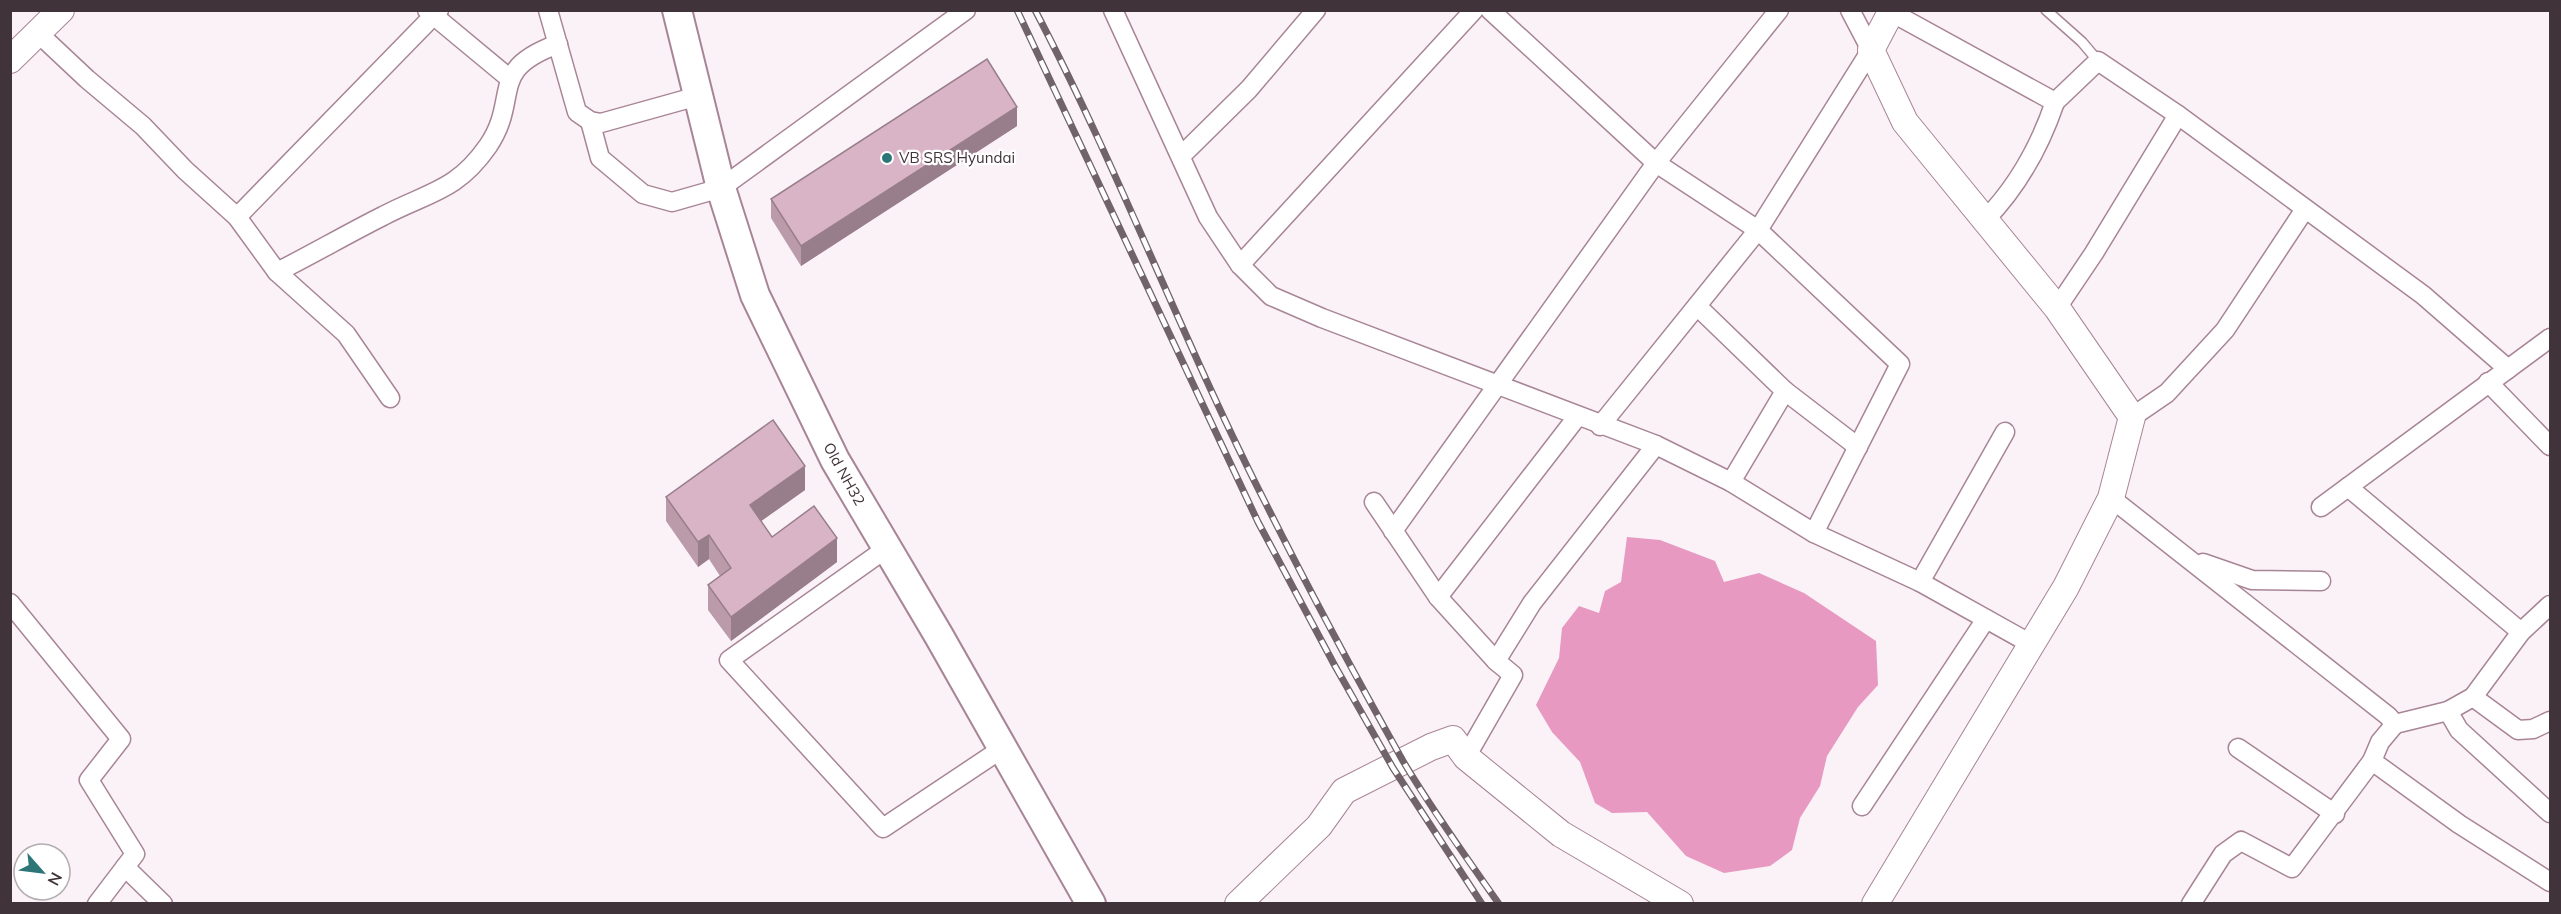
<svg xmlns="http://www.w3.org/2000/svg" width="2561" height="914" font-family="Mulish,sans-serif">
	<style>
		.water { fill: #e799c1 }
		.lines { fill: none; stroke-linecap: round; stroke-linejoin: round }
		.lane-casing { stroke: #a88596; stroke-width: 12 }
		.street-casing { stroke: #a88596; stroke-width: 21 }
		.secondary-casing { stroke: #a88596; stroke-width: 28 }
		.primary-casing { stroke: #a88596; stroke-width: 32 }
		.lane { stroke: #fff; stroke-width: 9 }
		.street { stroke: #fff; stroke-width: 18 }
		.secondary { stroke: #fff; stroke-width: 26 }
		.primary { stroke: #fff; stroke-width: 28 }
		.rail-casing { stroke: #706369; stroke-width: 7 }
		.rail { stroke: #fff; stroke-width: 4.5; stroke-dasharray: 14; stroke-linecap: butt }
		.wall { fill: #bb9baa }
		.shaded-wall { fill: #987e8b }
		.building { fill: #d9b4c6; stroke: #987e8b; stroke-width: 1.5 }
		.poi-dot { fill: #2d7678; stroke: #fff; stroke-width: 2 }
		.labels { text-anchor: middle; stroke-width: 4.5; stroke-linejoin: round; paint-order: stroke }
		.poi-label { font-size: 15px; fill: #41333a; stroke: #fff; text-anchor: start }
		.street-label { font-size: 15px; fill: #41333a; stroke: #fff }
	</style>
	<rect width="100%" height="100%" fill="#faf2f6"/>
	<!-- water -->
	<polygon class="water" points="1627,537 1660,540 1715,561 1724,582 1759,573 1804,593 1876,641 1878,685 1858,707 1827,756 1820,786 1800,818 1792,850 1770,866 1724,873 1686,856 1647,812 1612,813 1595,803 1580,762 1552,732 1536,705 1559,658 1562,628 1579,606 1599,613 1605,591 1621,582"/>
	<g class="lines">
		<!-- lane casing -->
		<g class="lane-casing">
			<polyline id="lane" points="2046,10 2082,42 2098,61"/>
		</g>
		<!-- street casing -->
		<g class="street-casing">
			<g id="street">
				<polyline points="427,10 509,78"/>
				<polyline points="548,10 577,112 590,121 601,123 698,96"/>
				<polyline points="1113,10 1208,217 1240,265 1271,296 1322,318 1656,445 1731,482 1814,533 1920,582 2031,644"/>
				<polyline points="1490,10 1656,163 1758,230 1900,364 1814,533"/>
				<polyline points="1891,12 2055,102 2098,61 2178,115 2423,295 2508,369"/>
				<polyline points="38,33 87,79 143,126 185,170 237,217 277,272 346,334 390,398"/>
				<polyline points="590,121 600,158 643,194 672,202 721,188 966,10"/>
				<polyline points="1181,156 1249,89 1316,10"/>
				<polyline points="237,217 439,10"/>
				<path d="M1985 220C2018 186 2040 146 2055 102"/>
				<polyline points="1240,265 1474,10"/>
				<path d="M277 272C313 254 347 234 383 216 428 192 456 192 488 146 521 97 486 70 558 44"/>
				<polyline points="1697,306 1785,391 1731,482"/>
				<polyline points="2057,308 2094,253 2178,115"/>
				<polyline points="2488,382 2550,446"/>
				<polyline points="1785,391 1858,447"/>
				<polyline points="2132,417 2167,393 2225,330 2305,209"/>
				<polyline points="1600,426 1758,230 1871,50 1850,10"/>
				<polyline points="2348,487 2521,632"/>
				<polyline points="2111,498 2388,716 2395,724 2380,742 2372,761 2459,824 2550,882"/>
				<polyline points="1374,502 1438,597 1496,661"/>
				<polyline points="2321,507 2550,338"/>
				<polyline points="1393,531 1656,163 1779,10"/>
				<polyline points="887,548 729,660 883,828 1003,748"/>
				<polyline points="2203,563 2252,580 2321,581"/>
				<polyline points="1920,582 2005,432"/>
				<polyline points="1438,597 1577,417"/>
				<polyline points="10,603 121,739 89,780 135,854 97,904"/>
				<polyline points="2473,697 2518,730 2533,729 2550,721"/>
				<polyline points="2448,711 2459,730 2550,813"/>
				<polyline points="2395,724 2448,711 2473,697 2521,632 2550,605"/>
				<polyline points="2238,748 2335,814"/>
				<polyline points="1466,757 1513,675 1496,661 1532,603 1656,445"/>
				<polyline points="1862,806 1986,619"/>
				<polyline points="125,867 163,904"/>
				<polyline points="2191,904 2223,854 2241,841 2292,868 2372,761"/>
			</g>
		</g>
		<!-- secondary casing -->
		<g class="secondary-casing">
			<g id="secondary">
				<polyline points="10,60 61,10"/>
				<polyline points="1238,904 1319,826 1344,791 1431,747 1453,739 1466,757 1561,834 1680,904"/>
				<polyline points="1875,904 2066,587 2111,498 2132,417 2057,308 1905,122 1871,50 1892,10"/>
			</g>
		</g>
		<!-- primary casing -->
		<g class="primary-casing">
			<polyline id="primary" points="677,10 721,188 755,295 835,460 939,636 1091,904"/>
		</g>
		<!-- lane -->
		<use href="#lane" class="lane"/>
		<!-- street -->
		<use href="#street" class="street"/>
		<!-- secondary -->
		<use href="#secondary" class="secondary"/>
		<!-- primary -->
		<use href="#primary" class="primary"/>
		<!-- rail casing -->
		<g class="rail-casing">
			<g id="rail">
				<polyline points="1017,10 1258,522 1335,666 1393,768 1482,904"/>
				<path d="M1035 10C1120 172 1184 344 1267 506 1310 592 1356 677 1403 761 1432 810 1466 857 1499 904"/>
			</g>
		</g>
		<!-- rail -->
		<use href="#rail" class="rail"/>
	</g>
	<!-- wall -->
	<g class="wall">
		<polygon points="1017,126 801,266 771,218 771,199"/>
		<polygon points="805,490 761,521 772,537 837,562 731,641 708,610 708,585 720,576 709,559 698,567 666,521 666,497"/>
	</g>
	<!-- shaded-wall -->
	<g class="shaded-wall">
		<polygon points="1017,107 1017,126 801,266 801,246"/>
		<polygon points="805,466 805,490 750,529 750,505"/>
		<polygon points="709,535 709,559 698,567 698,542"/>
		<polygon points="837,538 837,562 731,641 731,617"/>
	</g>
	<!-- building -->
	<g class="building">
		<polygon points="987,59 1017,107 801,246 771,199"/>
		<polygon points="773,420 805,466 750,505 772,537 814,506 837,538 731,617 708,585 731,568 709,535 698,542 666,497"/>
	</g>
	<!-- markers -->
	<circle class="poi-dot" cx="887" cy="158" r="6"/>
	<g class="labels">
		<!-- poi labels -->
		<g class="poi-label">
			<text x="899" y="163">VB SRS Hyundai</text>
		</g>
		<!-- street labels -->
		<g class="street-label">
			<text transform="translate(844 474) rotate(61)" y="5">Old NH32</text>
		</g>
	</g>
	<!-- border -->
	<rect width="2561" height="914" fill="none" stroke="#41333a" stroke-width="24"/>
	<!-- north arrow -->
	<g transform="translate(42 872) rotate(118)"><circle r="28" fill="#ffffff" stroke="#b3adb0" stroke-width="1.5"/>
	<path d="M0-4.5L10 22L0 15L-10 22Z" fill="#2d7678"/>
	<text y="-9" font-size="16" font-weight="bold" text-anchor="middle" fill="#41333a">N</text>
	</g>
</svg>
